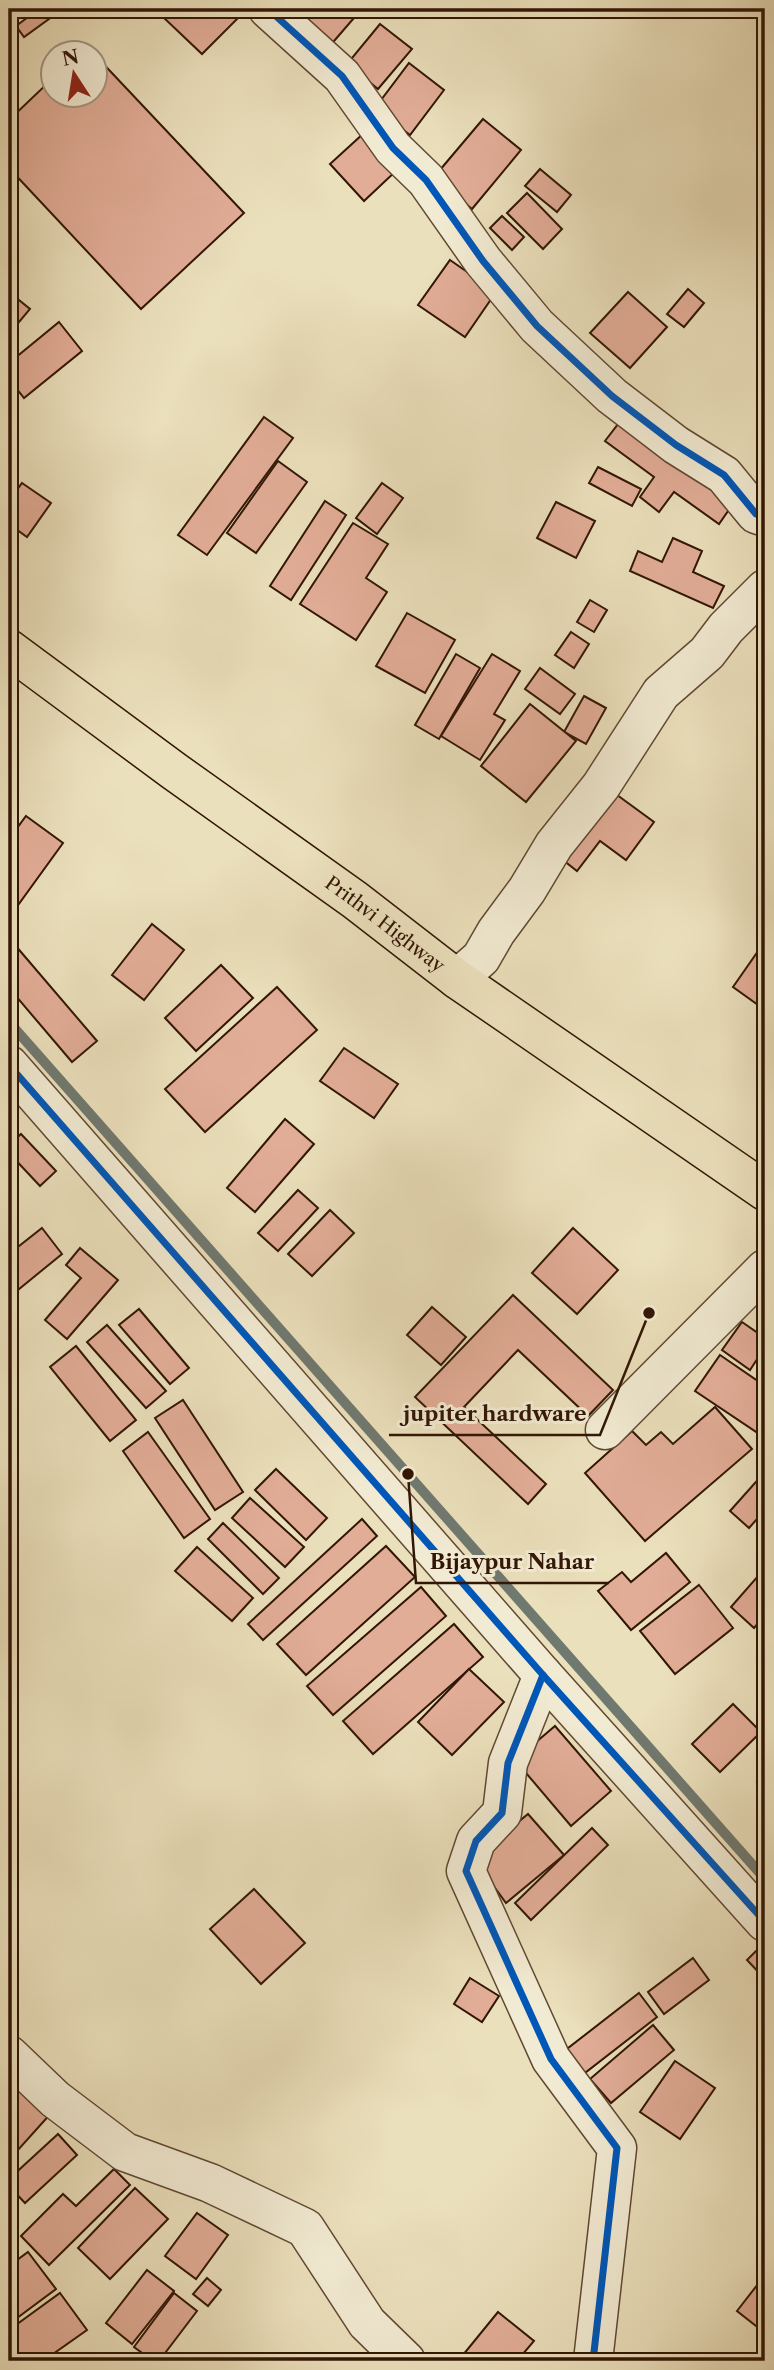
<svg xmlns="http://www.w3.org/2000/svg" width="774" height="2370" font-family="'Libre Caslon Text',serif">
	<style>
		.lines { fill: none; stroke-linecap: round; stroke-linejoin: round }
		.stream { stroke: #707970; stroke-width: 10 }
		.building { fill: #e2ad97; stroke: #321605; stroke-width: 2 }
		.minor-casing { stroke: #604833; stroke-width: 41 }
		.highway-casing { stroke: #321605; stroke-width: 41 }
		.minor { stroke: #f2ebd3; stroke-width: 38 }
		.highway { stroke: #ebe0bc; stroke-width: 38 }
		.cycleway-casing { stroke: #f2ebd3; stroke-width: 11 }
		.cycleway { stroke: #0057b8; stroke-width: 7 }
		.labels { text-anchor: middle; stroke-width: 6; stroke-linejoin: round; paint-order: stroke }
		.street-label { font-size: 19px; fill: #321605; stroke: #f2ebd3 }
		.leader { fill: none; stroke: #321605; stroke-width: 2.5 }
		.callout-dot { fill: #321605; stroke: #f2ebd3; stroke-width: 2.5 }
		.callout-label { font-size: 21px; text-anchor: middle; font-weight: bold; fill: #321605; stroke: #f2ebd3; stroke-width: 6; stroke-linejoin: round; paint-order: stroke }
	</style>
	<rect width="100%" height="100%" fill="#ebe0bc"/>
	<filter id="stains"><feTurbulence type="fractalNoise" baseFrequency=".00286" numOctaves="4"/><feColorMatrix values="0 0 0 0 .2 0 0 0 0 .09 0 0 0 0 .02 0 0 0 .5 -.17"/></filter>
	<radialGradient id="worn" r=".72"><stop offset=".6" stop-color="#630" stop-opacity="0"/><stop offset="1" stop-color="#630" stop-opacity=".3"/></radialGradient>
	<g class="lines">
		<!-- stream -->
		<polyline class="stream" points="9,1022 765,1879"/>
	</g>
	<!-- building -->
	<g class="building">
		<polygon points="39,9 47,9 53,16 24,37 16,26"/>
		<polygon points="171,9 243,9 245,11 202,54 163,17"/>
		<polygon points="307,9 358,9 360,11 328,48 297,21"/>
		<polygon points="380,24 412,49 378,89 347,64"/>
		<polygon points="94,54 244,213 141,309 9,168 9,120 52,79 52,94 94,94"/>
		<polygon points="409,63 444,90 410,135 375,108"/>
		<polygon points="483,119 521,150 472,209 434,177"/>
		<polygon points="364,133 397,170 364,201 330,164"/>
		<polygon points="540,169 571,195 557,212 525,186"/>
		<polygon points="527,193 562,229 543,249 507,213"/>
		<polygon points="502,216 524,237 512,250 490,228"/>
		<polygon points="450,260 496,292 465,337 418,305"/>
		<polygon points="688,289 704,303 684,327 667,314"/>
		<polygon points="9,292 30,309 9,334"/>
		<polygon points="628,292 667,327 630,368 590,333"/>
		<polygon points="59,322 82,351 24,398 9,379 9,363"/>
		<polygon points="264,417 293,438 207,555 178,535"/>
		<polygon points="622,419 735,501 719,524 674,492 659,512 640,497 654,477 605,441"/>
		<polygon points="278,461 307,482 256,553 227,533"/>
		<polygon points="598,467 641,489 632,506 589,483"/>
		<polygon points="22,483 51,503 27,537 9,524 9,501"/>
		<polygon points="382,483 403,498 377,534 356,518"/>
		<polygon points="325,501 346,515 291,600 270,586"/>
		<polygon points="556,502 595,521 576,558 537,538"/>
		<polygon points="353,523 388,544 366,578 387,592 356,640 300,604"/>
		<polygon points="673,538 702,551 693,572 724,586 713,608 630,571 638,551 662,562"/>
		<polygon points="590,600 607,610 594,632 577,622"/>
		<polygon points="407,613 455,640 425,693 376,666"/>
		<polygon points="571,632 589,644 574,668 555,655"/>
		<polygon points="456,654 480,668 439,739 415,725"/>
		<polygon points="492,654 520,671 494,714 505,720 480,760 441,736"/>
		<polygon points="540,668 575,694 560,714 525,689"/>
		<polygon points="584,696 606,708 586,744 564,732"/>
		<polygon points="530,704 576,741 526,802 481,766"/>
		<polygon points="613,792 654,822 626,860 600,841 577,871 563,860"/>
		<polygon points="26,816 63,843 13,912 9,909 9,839"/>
		<polygon points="152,924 184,950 144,1000 112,975"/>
		<polygon points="9,938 97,1041 72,1062 9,988"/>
		<polygon points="765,941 765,1010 733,987"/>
		<polygon points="221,965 253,998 196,1051 165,1018"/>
		<polygon points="277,987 317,1030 205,1132 165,1089"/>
		<polygon points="344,1048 398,1084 374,1118 320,1081"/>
		<polygon points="285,1119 314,1144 255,1212 227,1188"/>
		<polygon points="21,1134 56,1171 40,1186 9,1153 9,1145"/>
		<polygon points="298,1190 318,1208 278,1251 258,1233"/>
		<polygon points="330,1210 354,1233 312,1276 288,1254"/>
		<polygon points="42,1228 62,1254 13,1294 9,1288 9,1254"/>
		<polygon points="573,1228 618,1270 577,1314 532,1273"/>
		<polygon points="80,1248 118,1280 67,1339 45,1320 81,1278 66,1265"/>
		<polygon points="513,1295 613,1390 588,1416 518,1350 464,1407 546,1484 528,1504 415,1397"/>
		<polygon points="432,1307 466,1337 441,1365 407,1335"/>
		<polygon points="139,1309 189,1368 170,1384 119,1325"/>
		<polygon points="742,1322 765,1338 765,1347 750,1370 722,1350"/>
		<polygon points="107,1325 166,1391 146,1408 87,1342"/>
		<polygon points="76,1346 136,1420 110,1441 50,1367"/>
		<polygon points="720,1355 765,1386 765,1438 695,1391"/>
		<polygon points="183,1400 243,1492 215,1510 155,1418"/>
		<polygon points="715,1407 752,1449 645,1541 585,1473 632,1431 646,1445 661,1432 673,1444"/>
		<polygon points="148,1432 210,1519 184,1538 123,1451"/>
		<polygon points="276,1469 327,1518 306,1540 255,1490"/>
		<polygon points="763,1474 765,1476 765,1510 749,1528 730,1511"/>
		<polygon points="250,1498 304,1547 285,1567 232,1518"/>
		<polygon points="362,1519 377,1536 263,1640 248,1624"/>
		<polygon points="223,1523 279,1578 263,1594 208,1539"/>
		<polygon points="386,1546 415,1577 306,1675 277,1644"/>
		<polygon points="197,1547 253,1598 232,1621 175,1571"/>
		<polygon points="666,1553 690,1582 631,1630 598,1591 622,1572 631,1582"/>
		<polygon points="765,1568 765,1615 754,1628 731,1607"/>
		<polygon points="699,1585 733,1628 675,1674 640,1631"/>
		<polygon points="421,1587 446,1616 333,1715 307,1686"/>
		<polygon points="454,1624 483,1657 373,1754 343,1721"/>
		<polygon points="469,1669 504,1702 452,1755 418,1722"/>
		<polygon points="733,1704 761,1732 720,1772 692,1744"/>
		<polygon points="555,1726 611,1791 571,1826 515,1760"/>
		<polygon points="765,1774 765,1790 757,1782"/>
		<polygon points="528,1814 564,1855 506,1903 474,1859"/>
		<polygon points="592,1828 608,1845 531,1920 515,1903"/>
		<polygon points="254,1889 305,1943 261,1984 210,1929"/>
		<polygon points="763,1944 765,1947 765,1979 747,1960"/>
		<polygon points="693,1958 709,1980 664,2014 648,1992"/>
		<polygon points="470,1978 499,1996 482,2022 454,2004"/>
		<polygon points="639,1993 657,2017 581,2076 563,2052"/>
		<polygon points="653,2025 674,2050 611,2103 590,2079"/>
		<polygon points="675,2061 715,2088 680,2139 640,2112"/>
		<polygon points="16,2078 53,2111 9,2160 9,2086"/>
		<polygon points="58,2134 77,2155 25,2203 9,2186 9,2179"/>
		<polygon points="114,2169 130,2185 49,2265 21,2236 63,2194 76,2206"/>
		<polygon points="135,2188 168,2219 110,2279 78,2248"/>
		<polygon points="197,2213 228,2235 196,2279 165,2256"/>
		<polygon points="28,2252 56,2289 9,2324 9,2266"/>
		<polygon points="147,2270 174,2291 132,2344 106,2323"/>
		<polygon points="765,2275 765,2333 737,2311"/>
		<polygon points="207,2278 221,2290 208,2306 193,2294"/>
		<polygon points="60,2293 87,2330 43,2361 9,2361 9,2330"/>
		<polygon points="174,2293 197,2311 159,2361 153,2361 134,2347"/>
		<polygon points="498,2312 534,2341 517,2361 458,2361"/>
	</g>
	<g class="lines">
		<!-- minor casing -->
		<g class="minor-casing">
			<g id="minor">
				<polyline points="268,9 342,76 393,148 426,180 483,261 537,326 612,396 676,445 724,475 756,514 765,517"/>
				<polyline points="457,979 481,958 496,932 527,890 554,845 601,786 661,693 707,653 726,628 765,589"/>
				<polyline points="9,1065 543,1675 765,1922"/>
				<polyline points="605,1430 765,1269"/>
				<polyline points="543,1675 508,1763 502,1813 476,1841 466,1871 551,2059 617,2148 593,2361"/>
				<polyline points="9,2055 55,2099 125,2152 210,2183 305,2228 367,2323 406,2361"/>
			</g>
		</g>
		<!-- highway casing -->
		<g class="highway-casing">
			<g id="highway">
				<path id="s1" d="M9 649 174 771 355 900 457 979 765 1191"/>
			</g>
		</g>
		<!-- minor -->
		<use href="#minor" class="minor"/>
		<!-- highway -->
		<use href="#highway" class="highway"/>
		<!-- cycleway casing -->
		<g class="cycleway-casing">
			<g id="cycleway">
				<polyline points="268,9 342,76 393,148 426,180 483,261 537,326 612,396 676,445 724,475 756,514 765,517"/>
				<polyline points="9,1065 543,1675 765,1922"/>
				<polyline points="543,1675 508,1763 502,1813 476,1841 466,1871 551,2059 617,2148 593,2361"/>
			</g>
		</g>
		<!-- cycleway -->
		<use href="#cycleway" class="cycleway"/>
	</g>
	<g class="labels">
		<!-- street labels -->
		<g class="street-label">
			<text dy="7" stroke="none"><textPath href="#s1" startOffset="466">Prithvi Highway</textPath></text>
		</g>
	</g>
	<!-- callouts -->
	<path class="leader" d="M649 1313L600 1435H389M408 1474L416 1583H609"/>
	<g class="callout-dot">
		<circle cx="649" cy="1313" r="7"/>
		<circle cx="408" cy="1474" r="7"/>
	</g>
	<g class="callout-label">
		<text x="495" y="1421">jupiter hardware</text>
		<text x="512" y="1569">Bijaypur Nahar</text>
	</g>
	<!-- margin -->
	<rect width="774" height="2370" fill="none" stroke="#ebe0bc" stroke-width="35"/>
	<rect x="10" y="10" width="753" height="2349" fill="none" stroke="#321605" stroke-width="3.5"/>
	<rect x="18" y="18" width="739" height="2335" fill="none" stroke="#321605" stroke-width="2"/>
	<!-- north arrow -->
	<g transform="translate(74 74) rotate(348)"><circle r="33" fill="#f2ebd3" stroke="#a59681" stroke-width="2"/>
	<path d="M0-5L12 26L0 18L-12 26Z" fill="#8f2418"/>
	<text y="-10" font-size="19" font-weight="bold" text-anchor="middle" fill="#321605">N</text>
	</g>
	<rect width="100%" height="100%" filter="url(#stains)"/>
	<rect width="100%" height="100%" fill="url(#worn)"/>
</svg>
